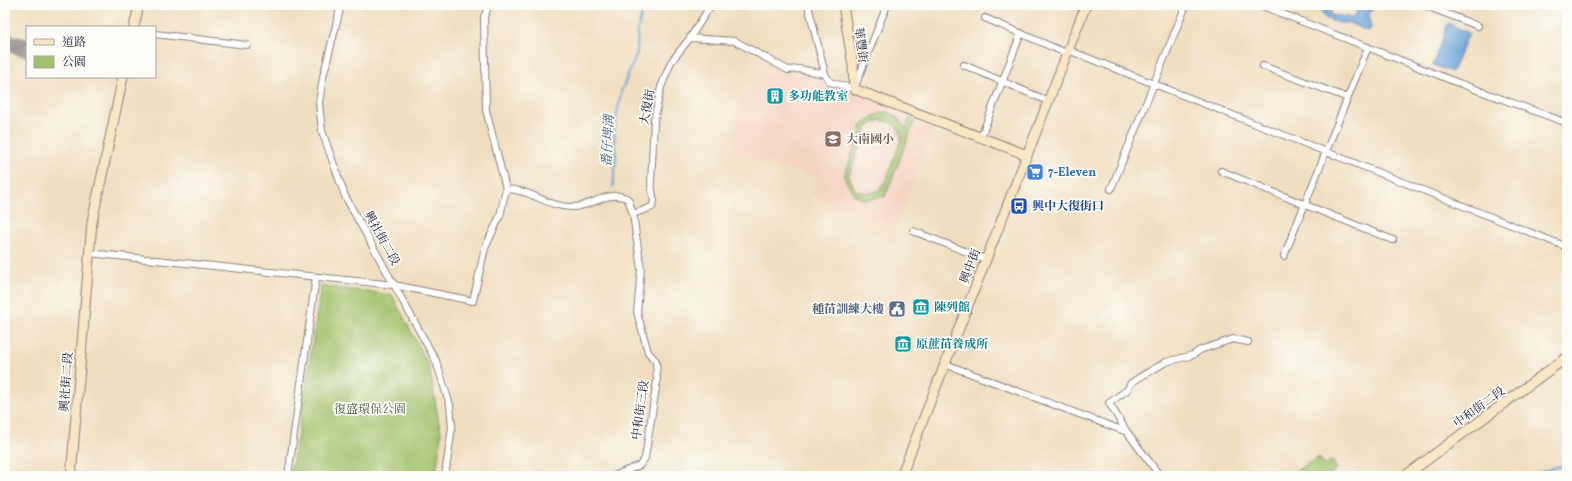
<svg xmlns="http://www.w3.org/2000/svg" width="1572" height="481" font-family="Vollkorn,'Noto Serif TC',serif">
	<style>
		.built { fill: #f5d3c1 }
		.green { fill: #a0c16a; stroke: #617252; fill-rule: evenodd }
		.water { fill: #67a1d7; stroke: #446289 }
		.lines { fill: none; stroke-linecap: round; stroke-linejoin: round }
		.stream { stroke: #67a1d7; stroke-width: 2 }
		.taxiway { stroke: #89807d; stroke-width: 18 }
		.street-casing { stroke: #89807d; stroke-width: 8 }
		.secondary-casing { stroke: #89807d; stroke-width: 11 }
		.street { stroke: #fff; stroke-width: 6 }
		.secondary { stroke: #f9e7c3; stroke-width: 9 }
		.labels { text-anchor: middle; stroke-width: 3.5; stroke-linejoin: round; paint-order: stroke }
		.street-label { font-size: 12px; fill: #22223b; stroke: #fdfcf7 }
		.culture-label { font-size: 12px; font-weight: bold; fill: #0d838f; stroke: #fdfcf7; text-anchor: start }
		.education-label { font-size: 12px; font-weight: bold; fill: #785e54; stroke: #fdfcf7; text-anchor: start }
		.shop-label { font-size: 12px; font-weight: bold; fill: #366cbe; stroke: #fdfcf7; text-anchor: start }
		.transit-label { font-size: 12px; font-weight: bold; fill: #164399; stroke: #fdfcf7; text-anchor: start }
		.service-label { font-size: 12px; font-weight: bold; fill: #4e5e75; stroke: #fdfcf7; text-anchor: end }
		.park-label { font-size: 12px; fill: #4e5a4b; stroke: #fdfcf7 }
		.water-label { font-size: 13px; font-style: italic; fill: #415b81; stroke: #fdfcf7 }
	</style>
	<rect width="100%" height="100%" fill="#fdfcf7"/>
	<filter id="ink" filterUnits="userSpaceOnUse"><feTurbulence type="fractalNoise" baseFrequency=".025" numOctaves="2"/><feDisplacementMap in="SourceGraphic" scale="8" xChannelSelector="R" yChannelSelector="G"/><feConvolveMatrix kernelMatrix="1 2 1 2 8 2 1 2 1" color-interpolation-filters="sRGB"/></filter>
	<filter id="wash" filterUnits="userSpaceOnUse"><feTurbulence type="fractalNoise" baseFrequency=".012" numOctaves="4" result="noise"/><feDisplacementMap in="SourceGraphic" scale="16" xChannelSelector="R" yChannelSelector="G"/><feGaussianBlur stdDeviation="0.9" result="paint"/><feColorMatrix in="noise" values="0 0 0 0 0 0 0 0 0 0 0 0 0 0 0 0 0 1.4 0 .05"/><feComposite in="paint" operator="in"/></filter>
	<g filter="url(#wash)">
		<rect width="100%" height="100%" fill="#f0debf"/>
		<!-- built -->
		<polygon class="built" points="774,70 823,77 832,86 852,91 935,124 896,227 812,195 817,178 736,154 737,101"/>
		<!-- green -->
		<g class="green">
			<path d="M888 111 898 118 906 129 909 118 915 120 885 197C879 195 877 198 870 199 855 202 849 188 844 176L863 123 875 115ZM880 120C892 121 901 127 901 140 896 151 888 178 882 187 875 195 863 193 855 190L849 175 867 127Z"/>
			<polygon points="321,286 392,295 429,366 441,434 436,476 290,476 301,418"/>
			<polygon points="1319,457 1324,465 1332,460 1337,469 1328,476 1287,476"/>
		</g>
		<!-- water -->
		<g class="water">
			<path d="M1319 5H1331L1333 7 1330 14C1338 17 1344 15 1352 18L1356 14 1358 5H1376L1369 14 1371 29 1367 31 1349 23H1337L1325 18Z"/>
			<polygon points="1448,23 1469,33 1452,72 1433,65"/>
		</g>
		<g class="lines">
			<!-- stream -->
			<g class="stream">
				<polyline points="613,187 616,159 614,131 621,92 637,53 638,28 644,5"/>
				<polyline points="1528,476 1567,464"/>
			</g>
			<!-- taxiway -->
			<polyline class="taxiway" points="5,42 27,48"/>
		</g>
	</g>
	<g filter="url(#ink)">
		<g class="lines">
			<!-- street casing -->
			<g class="street-casing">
				<g id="street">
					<polyline points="341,5 323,77 319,103 322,131 345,196 436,361 450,405 452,427 445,476"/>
					<polyline points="808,5 825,74 830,82 854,89 887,5"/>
					<polyline points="1260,5 1456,82 1567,123"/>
					<polyline points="1424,5 1478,26"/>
					<polyline points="985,18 1066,53"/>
					<polyline points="155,34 247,45"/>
					<polyline points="690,38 735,41 788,70 799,69 825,74"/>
					<polyline points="1068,50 1567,247"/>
					<polyline points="964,65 1048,101"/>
					<polyline points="1263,66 1348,98"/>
					<polyline points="981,137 1021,33"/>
					<polyline points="1221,171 1393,240"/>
					<path d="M506 189C530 189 548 207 571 207 591 208 609 188 628 199L633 214 641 269 637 312 648 352 656 361 657 381 645 458 640 465 614 476"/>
					<polyline points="1111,189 1186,5"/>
					<polyline points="633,214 652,207 654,201 651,184 654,120 661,87 671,62 690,38 711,5"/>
					<polyline points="913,231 985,259"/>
					<polyline points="89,253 394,285 473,301 485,248 500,216 506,189 486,110 484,17 489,5"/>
					<polyline points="1284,256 1368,47"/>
					<polyline points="945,364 1127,432 1160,476"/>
					<polyline points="1127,432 1109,403 1127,390 1131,383 1140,377 1166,362 1193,355 1200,350 1233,339 1248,342"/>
					<polyline points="288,476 316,277"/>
				</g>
			</g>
			<!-- secondary casing -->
			<g class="secondary-casing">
				<g id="secondary">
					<polyline points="843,5 853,66 854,89 1027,155"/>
					<polyline points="134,27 139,5"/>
					<polyline points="71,476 92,222 123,77"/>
					<polyline points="901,476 1086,5"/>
					<polyline points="1405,476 1567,357"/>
				</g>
			</g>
			<!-- street -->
			<use href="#street" class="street"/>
			<!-- secondary -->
			<use href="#secondary" class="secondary"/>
		</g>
	</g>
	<!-- icons -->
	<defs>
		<g id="building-square" transform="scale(0.9)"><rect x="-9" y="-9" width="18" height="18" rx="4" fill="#0f9aa8" stroke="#fdfcf7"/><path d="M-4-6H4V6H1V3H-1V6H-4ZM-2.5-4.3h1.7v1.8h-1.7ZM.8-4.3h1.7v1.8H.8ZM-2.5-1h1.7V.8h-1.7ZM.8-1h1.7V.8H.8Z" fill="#fff"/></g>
		<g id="school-square" transform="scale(0.9)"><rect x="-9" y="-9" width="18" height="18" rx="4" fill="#8d6e63" stroke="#fdfcf7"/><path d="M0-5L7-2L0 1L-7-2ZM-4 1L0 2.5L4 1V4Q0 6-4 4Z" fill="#fff"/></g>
		<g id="supermarket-square" transform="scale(0.9)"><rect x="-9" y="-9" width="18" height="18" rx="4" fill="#3f7fe0" stroke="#fdfcf7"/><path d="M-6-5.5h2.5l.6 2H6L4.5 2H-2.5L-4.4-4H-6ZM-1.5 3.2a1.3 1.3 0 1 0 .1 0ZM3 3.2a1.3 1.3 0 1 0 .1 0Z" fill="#fff"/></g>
		<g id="bus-square" transform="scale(0.9)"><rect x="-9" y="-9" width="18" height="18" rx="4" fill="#1a4fb4" stroke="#fdfcf7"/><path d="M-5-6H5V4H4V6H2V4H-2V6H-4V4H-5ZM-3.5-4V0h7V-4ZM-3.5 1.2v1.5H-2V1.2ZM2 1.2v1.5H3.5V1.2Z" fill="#fff"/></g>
		<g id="museum-square" transform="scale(0.9)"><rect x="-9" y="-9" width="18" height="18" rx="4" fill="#0f9aa8" stroke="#fdfcf7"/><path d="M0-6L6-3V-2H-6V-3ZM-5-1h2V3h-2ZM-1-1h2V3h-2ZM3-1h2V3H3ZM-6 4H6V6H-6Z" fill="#fff"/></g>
		<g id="civic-square" transform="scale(0.9)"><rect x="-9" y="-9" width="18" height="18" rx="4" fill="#5c6f8a" stroke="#fdfcf7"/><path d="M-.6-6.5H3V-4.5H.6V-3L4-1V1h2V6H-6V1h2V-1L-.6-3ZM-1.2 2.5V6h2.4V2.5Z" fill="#fff"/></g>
	</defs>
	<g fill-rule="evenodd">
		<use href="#building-square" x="775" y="96"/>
		<use href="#school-square" x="833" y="139"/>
		<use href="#supermarket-square" x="1035" y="172"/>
		<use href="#bus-square" x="1019" y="206"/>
		<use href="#museum-square" x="921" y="307"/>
		<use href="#civic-square" x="897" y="309"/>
		<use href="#museum-square" x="903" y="344"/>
	</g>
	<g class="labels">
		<!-- street labels -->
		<g class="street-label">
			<text transform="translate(861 45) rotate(82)" y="4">華豐街</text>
			<text transform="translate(647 107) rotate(-80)" y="4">大復街</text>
			<text transform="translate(382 238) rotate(61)" y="4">興社街二段</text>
			<text transform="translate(970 266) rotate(-69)" y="4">興中街</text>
			<text transform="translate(66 382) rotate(-86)" y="4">興社街二段</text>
			<text transform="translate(1479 407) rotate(-36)" y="4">中和街二段</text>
			<text transform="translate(640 410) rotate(-82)" y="4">中和街三段</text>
		</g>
		<!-- culture labels -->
		<g class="culture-label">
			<text x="788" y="100">多功能教室</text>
			<text x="934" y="311">陳列館</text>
			<text x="916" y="348">原蔗苗養成所</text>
		</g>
		<!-- education labels -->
		<g class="education-label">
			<text x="846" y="143">大南國小</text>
		</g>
		<!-- shop labels -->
		<g class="shop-label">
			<text x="1048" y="176">7-Eleven</text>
		</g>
		<!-- transit labels -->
		<g class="transit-label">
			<text x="1032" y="210">興中大復街口</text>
		</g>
		<!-- service labels -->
		<g class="service-label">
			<text x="884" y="313">種苗訓練大樓</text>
		</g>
		<!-- park labels -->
		<g class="park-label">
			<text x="370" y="413">復盛環保公園</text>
		</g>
		<!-- water labels -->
		<g class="water-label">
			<text transform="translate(607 141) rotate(-87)" y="5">番仔埤溝</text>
		</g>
	</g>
	<!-- margin -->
	<rect width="1572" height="481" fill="none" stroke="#fdfcf7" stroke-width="20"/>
	<!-- legend -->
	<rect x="26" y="26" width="130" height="52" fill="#fdfcf7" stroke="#a5a5ac"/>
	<rect x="34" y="39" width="20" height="6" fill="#f9e7c3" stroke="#a5a5ac"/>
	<text x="62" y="46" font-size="12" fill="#22223b">道路</text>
	<rect x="34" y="56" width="20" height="12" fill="#a0c16a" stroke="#a5a5ac"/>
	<text x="62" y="66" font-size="12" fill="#22223b">公園</text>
</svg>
